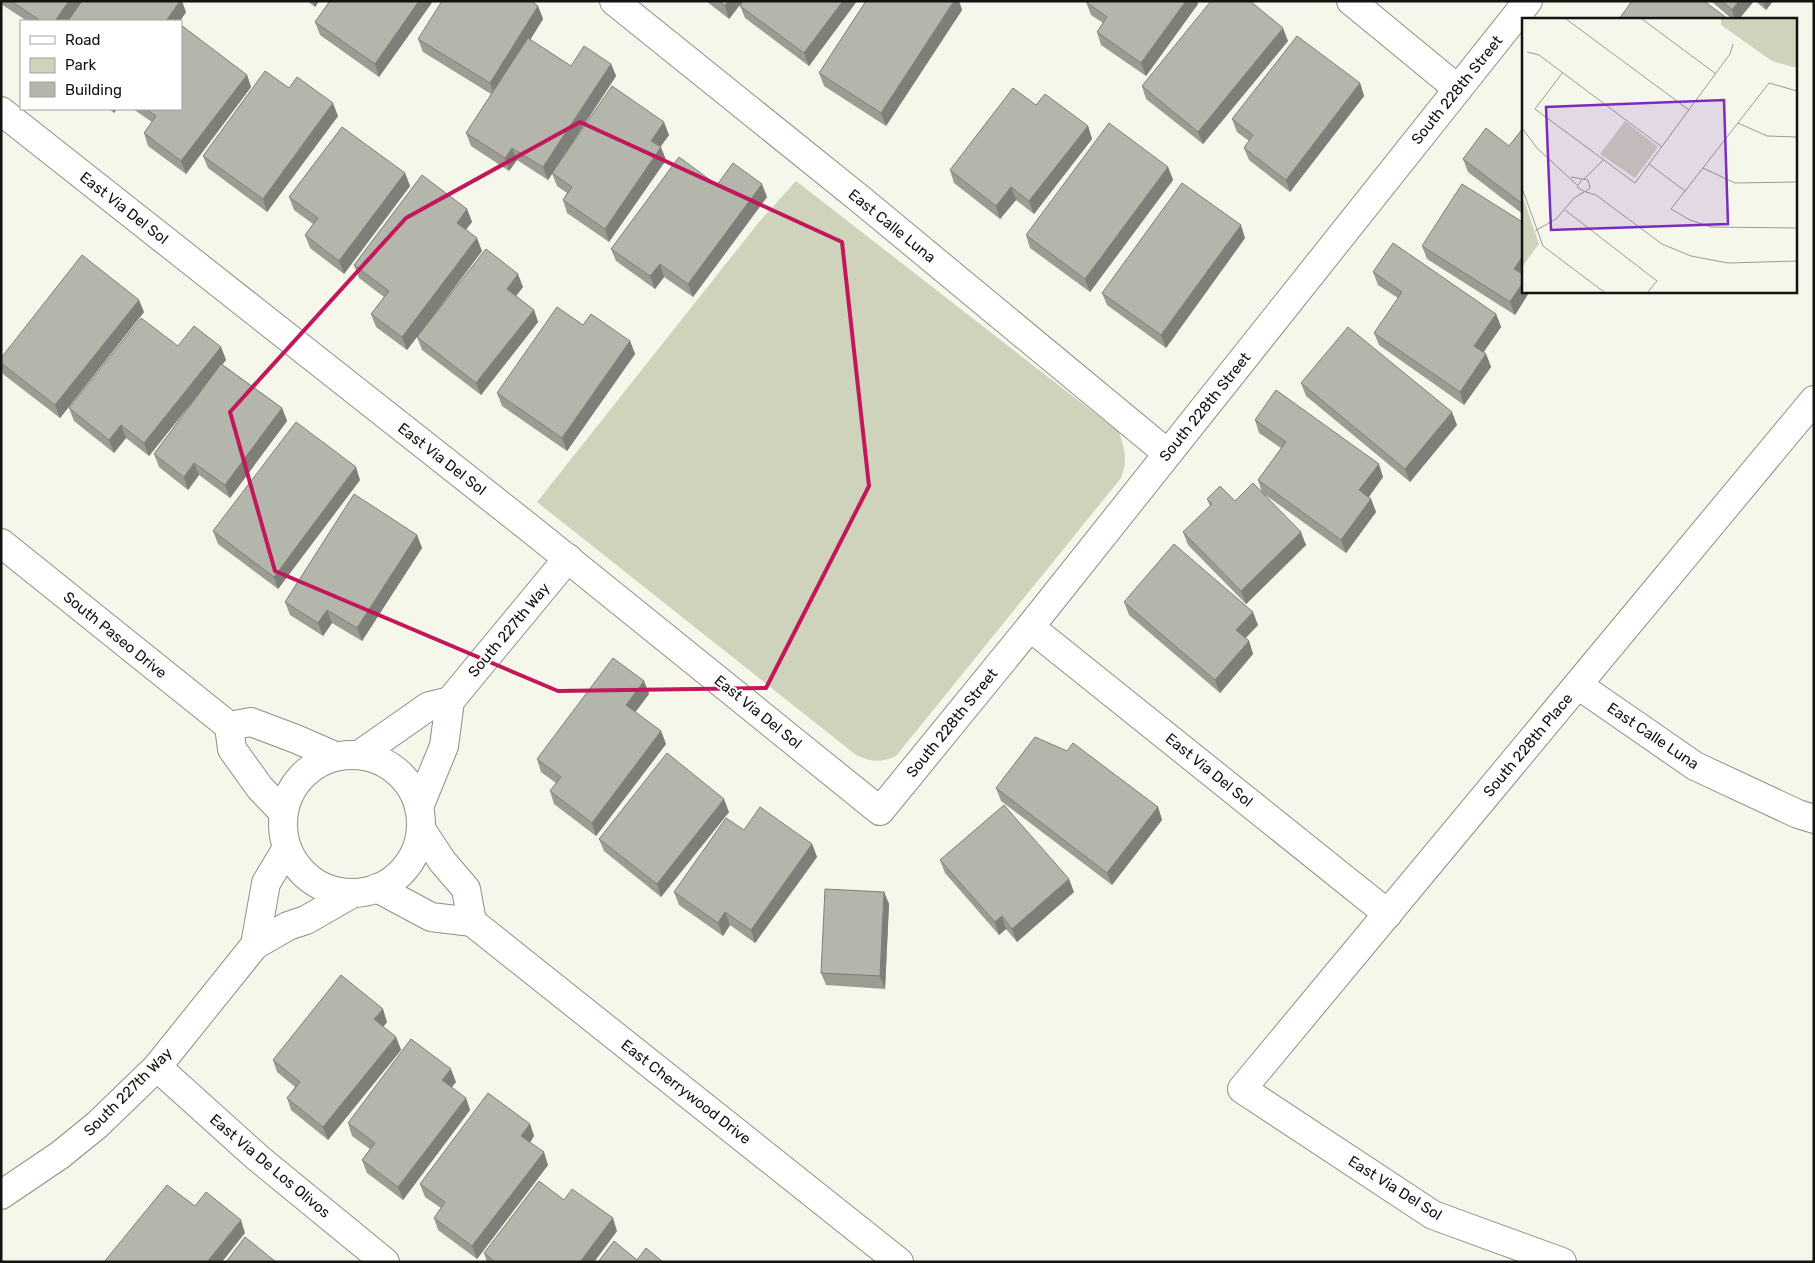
<svg xmlns="http://www.w3.org/2000/svg" width="1815" height="1263" font-family="Rubik,sans-serif">
	<style>
		.park { fill: #cfd3bb }
		.lines { fill: none; stroke-linecap: round; stroke-linejoin: round }
		.street-casing { stroke: #8e9086; stroke-width: 30 }
		.street { stroke: #fff; stroke-width: 28 }
		.wall { fill: #9b9d93 }
		.shaded-wall { fill: #7e7f78 }
		.building { fill: #b4b6ab; stroke: #7e7f78 }
		.marked { fill: none; stroke: #c2185b; stroke-width: 4; stroke-linejoin: round }
		.labels { text-anchor: middle; stroke-width: 4; stroke-linejoin: round; paint-order: stroke }
		.street-label { font-size: 15px; fill: #131310; stroke: #fff }
		.inset-road { fill: none; stroke: #9b9c93; stroke-width: 1 }
		.view { fill: #7b2cbf; fill-opacity: 0.15; stroke: #7b2cbf; stroke-width: 2.5 }
		.inset-edge { fill: none; stroke: #131310; stroke-width: 2.5 }
	</style>
	<rect width="100%" height="100%" fill="#f5f7eb"/>
	<!-- park -->
	<path class="park" d="M796 181 1119 432C1125 451 1128 459 1121 478L896 756C882 763 870 762 856 755L537 502 759 222Z"/>
	<g class="lines">
		<!-- street casing -->
		<g class="street-casing">
			<g id="street">
				<polyline points="614,1 860,199 1167,453"/>
				<polyline points="1351,1 1458,89"/>
				<polyline points="1,111 532,530 880,811 1030,627 1528,1"/>
				<polyline points="1,543 229,726 232,749 260,788 283,812"/>
				<polyline points="1030,627 1388,914"/>
				<polyline points="1578,685 1695,766 1798,814 1814,819"/>
				<polyline points="229,726 251,722 296,739 335,756"/>
				<polyline points="359,755 429,706 450,701"/>
				<circle cx="352" cy="824" r="69"/>
				<polyline points="419,807 444,746 450,701 568,558"/>
				<polyline points="421,829 442,861 466,889 472,922"/>
				<polyline points="377,888 431,917 472,922"/>
				<polyline points="472,922 899,1262"/>
				<polyline points="255,945 266,883 287,848"/>
				<polyline points="157,1067 258,1158 385,1262"/>
				<polyline points="1,1195 60,1155 97,1125 157,1067 255,945 288,926 306,920 353,893"/>
				<polyline points="1562,1262 1433,1215 1242,1089 1814,400"/>
			</g>
		</g>
		<!-- street -->
		<use href="#street" class="street"/>
	</g>
	<!-- wall -->
	<g class="wall">
		<polygon points="1,1 82,1 186,12 180,21 27,21 1,4"/>
		<polygon points="307,1 319,1 315,7"/>
		<polygon points="330,1 433,1 379,77 320,35 315,22"/>
		<polygon points="706,1 743,1 729,19"/>
		<polygon points="743,1 857,1 809,66 745,18 740,6"/>
		<polygon points="866,1 959,1 962,10 886,126 824,86 819,73"/>
		<polygon points="1087,1 1197,1 1198,4 1146,76 1101,45 1097,32 1103,23 1091,15 1086,2"/>
		<polygon points="1711,1 1754,1 1739,19 1732,19"/>
		<polygon points="1755,1 1773,1 1766,10"/>
		<polygon points="538,6 543,19 530,40 571,66 611,64 616,76 548,180 517,160 509,171 471,146 466,133 491,94 423,52 418,39"/>
		<polygon points="1288,41 1203,144 1146,99 1142,86"/>
		<polygon points="247,75 251,87 186,174 148,146 144,133 152,122 133,109 181,109"/>
		<polygon points="1360,83 1364,96 1290,192 1249,160 1244,148 1249,141 1237,132 1232,119"/>
		<polygon points="289,88 338,116 267,212 208,168 203,156"/>
		<polygon points="1036,105 1088,126 1092,139 1034,214 1016,200 1000,219 954,183 950,170"/>
		<polygon points="109,109 117,109 114,113"/>
		<polygon points="1524,127 1524,215 1468,172 1463,159 1509,146"/>
		<polygon points="669,135 660,147 666,160 609,242 567,213 563,200 567,193 557,186 552,173"/>
		<polygon points="1168,167 1173,180 1090,292 1030,248 1026,235"/>
		<polygon points="405,173 410,186 344,274 310,248 305,235 313,224 294,210 289,197"/>
		<polygon points="717,185 767,197 693,297 664,277 655,289 616,261 611,249"/>
		<polygon points="467,209 472,222 466,230 482,251 423,330 523,287 516,296 534,310 538,322 481,395 422,350 417,337 407,350 376,327 371,314 384,297 359,278 354,265"/>
		<polygon points="1524,223 1524,291 1530,291 1515,315 1427,259 1422,246"/>
		<polygon points="1245,238 1166,348 1107,305 1102,293"/>
		<polygon points="1373,272 1496,314 1501,327 1483,352 1486,354 1491,367 1464,405 1379,345 1374,333 1398,298 1378,285"/>
		<polygon points="144,312 60,418 3,374 1,368 1,358"/>
		<polygon points="583,325 630,341 635,354 567,451 502,406 497,393"/>
		<polygon points="178,346 221,347 226,360 222,364 282,408 287,421 230,498 199,475 188,490 159,467 154,454 208,382 149,456 126,438 114,453 74,421 69,408"/>
		<polygon points="1301,383 1457,425 1410,482 1306,396"/>
		<polygon points="1255,420 1383,477 1369,497 1371,499 1376,512 1346,553 1264,494 1306,545 1246,604 1188,545 1183,532 1210,506 1207,499 1235,501 1262,493 1258,480 1281,448 1259,433"/>
		<polygon points="360,480 278,589 218,544 213,531"/>
		<polygon points="417,535 422,548 362,641 332,623 323,636 290,615 285,602"/>
		<polygon points="1124,602 1258,625 1245,638 1249,641 1253,654 1220,693 1129,615"/>
		<polygon points="644,681 649,694 635,712 661,731 666,744 596,836 554,804 550,791 556,783 541,772 537,759"/>
		<polygon points="1067,751 1158,807 1162,820 1112,885 1001,801 996,788"/>
		<polygon points="729,812 661,897 604,851 599,839"/>
		<polygon points="812,844 817,857 755,943 730,925 723,936 679,905 674,892"/>
		<polygon points="940,860 1074,892 1017,942 1006,929 999,935 945,873"/>
		<polygon points="884,892 889,904 885,989 826,985 821,973"/>
		<polygon points="387,1022 383,1027 396,1037 401,1050 328,1140 291,1110 287,1098 295,1087 277,1072 273,1060"/>
		<polygon points="456,1082 451,1087 466,1098 470,1110 403,1200 367,1173 362,1160 370,1149 352,1136 348,1123"/>
		<polygon points="530,1124 534,1136 530,1142 548,1165 477,1259 438,1230 434,1218 441,1208 425,1197 420,1184"/>
		<polygon points="564,1200 617,1231 594,1262 487,1262 484,1253"/>
	</g>
	<!-- shaded-wall -->
	<g class="shaded-wall">
		<polygon points="69,1 82,1 68,21 55,21"/>
		<polygon points="180,1 182,1 186,12 180,21 166,21"/>
		<polygon points="313,1 319,1 315,7"/>
		<polygon points="419,1 433,1 379,77 375,64"/>
		<polygon points="728,1 743,1 729,19 725,6"/>
		<polygon points="843,1 857,1 809,66 804,53"/>
		<polygon points="954,1 959,1 962,10 886,126 881,113"/>
		<polygon points="1186,1 1197,1 1198,4 1146,76 1141,63"/>
		<polygon points="1739,1 1754,1 1739,19 1735,19 1732,10"/>
		<polygon points="1763,1 1773,1 1766,10"/>
		<polygon points="538,6 543,19 495,96 490,83"/>
		<polygon points="1283,28 1288,41 1203,144 1198,132"/>
		<polygon points="611,64 616,76 548,180 543,167"/>
		<polygon points="247,75 251,87 186,174 181,161"/>
		<polygon points="1360,83 1364,96 1290,192 1286,180"/>
		<polygon points="333,103 338,116 267,212 263,199"/>
		<polygon points="113,109 117,109 114,113"/>
		<polygon points="664,122 669,135 656,153 651,141"/>
		<polygon points="1088,126 1092,139 1034,214 1029,201"/>
		<polygon points="661,147 666,160 609,242 605,229"/>
		<polygon points="512,148 517,160 509,171 505,158"/>
		<polygon points="1168,167 1173,180 1090,292 1085,279"/>
		<polygon points="405,173 410,186 344,274 339,261"/>
		<polygon points="762,184 767,197 693,297 688,284"/>
		<polygon points="1011,187 1016,200 1000,219 996,206"/>
		<polygon points="467,209 472,222 461,235 457,223"/>
		<polygon points="1241,225 1245,238 1166,348 1161,335"/>
		<polygon points="477,238 482,251 407,350 402,337"/>
		<polygon points="1524,254 1524,274 1519,282 1514,269"/>
		<polygon points="660,264 664,277 655,289 650,276"/>
		<polygon points="518,274 523,287 512,301 507,289"/>
		<polygon points="1524,281 1524,291 1530,291 1515,315 1510,302"/>
		<polygon points="139,300 144,312 60,418 55,405"/>
		<polygon points="534,310 538,322 481,395 476,383"/>
		<polygon points="1496,314 1501,327 1479,359 1474,346"/>
		<polygon points="630,341 635,354 567,451 562,438"/>
		<polygon points="221,347 226,360 149,456 144,443"/>
		<polygon points="1486,354 1491,367 1464,405 1460,392"/>
		<polygon points="282,408 287,421 230,498 225,485"/>
		<polygon points="1452,412 1457,425 1410,482 1405,469"/>
		<polygon points="121,425 126,438 114,453 109,440"/>
		<polygon points="194,463 199,475 188,490 184,477"/>
		<polygon points="1379,464 1383,477 1364,503 1359,490"/>
		<polygon points="356,467 360,480 278,589 274,577"/>
		<polygon points="1371,499 1376,512 1346,553 1341,540"/>
		<polygon points="1301,532 1306,545 1246,604 1241,591"/>
		<polygon points="417,535 422,548 362,641 357,628"/>
		<polygon points="327,610 332,623 323,636 318,623"/>
		<polygon points="1253,612 1258,625 1241,643 1236,630"/>
		<polygon points="1249,641 1253,654 1220,693 1215,680"/>
		<polygon points="644,681 649,694 631,718 626,705"/>
		<polygon points="661,731 666,744 596,836 592,823"/>
		<polygon points="724,799 729,812 661,897 657,884"/>
		<polygon points="1158,807 1162,820 1112,885 1107,873"/>
		<polygon points="812,844 817,857 755,943 751,930"/>
		<polygon points="1069,879 1074,892 1017,942 1012,929"/>
		<polygon points="884,892 889,904 885,989 880,976"/>
		<polygon points="725,912 730,925 723,936 718,923"/>
		<polygon points="1002,916 1006,929 999,935 995,922"/>
		<polygon points="383,1009 387,1022 379,1032 374,1019"/>
		<polygon points="396,1037 401,1050 328,1140 323,1127"/>
		<polygon points="451,1069 456,1082 447,1093 442,1080"/>
		<polygon points="466,1098 470,1110 403,1200 398,1187"/>
		<polygon points="530,1124 534,1136 526,1149 521,1136"/>
		<polygon points="544,1152 548,1165 477,1259 472,1246"/>
		<polygon points="613,1218 617,1231 594,1262 580,1262"/>
		<polygon points="241,1220 245,1233 222,1262 207,1262"/>
	</g>
	<!-- building -->
	<g class="building">
		<polygon points="11,1 69,1 55,21 41,21"/>
		<polygon points="82,1 180,1 166,21 68,21"/>
		<polygon points="330,1 419,1 375,64 315,22"/>
		<polygon points="442,1 531,1 538,6 490,83 418,39"/>
		<polygon points="719,1 728,1 725,6"/>
		<polygon points="743,1 843,1 804,53 740,6"/>
		<polygon points="866,1 954,1 881,113 819,73"/>
		<polygon points="1087,1 1186,1 1141,63 1097,32 1107,17 1086,2"/>
		<polygon points="1211,1 1250,1 1283,28 1198,132 1142,86"/>
		<polygon points="1632,1 1704,1 1728,19 1619,19"/>
		<polygon points="1722,1 1739,1 1732,10"/>
		<polygon points="181,25 247,75 181,161 144,133 156,116 146,109 181,109"/>
		<polygon points="1297,36 1360,83 1286,180 1244,148 1253,135 1232,119"/>
		<polygon points="528,38 571,66 584,46 611,64 543,167 512,148 505,158 466,133"/>
		<polygon points="265,71 289,88 297,77 333,103 263,199 203,156"/>
		<polygon points="612,86 664,122 651,141 661,147 605,229 563,200 572,187 552,173"/>
		<polygon points="1013,88 1036,105 1045,94 1088,126 1029,201 1011,187 996,206 950,170"/>
		<polygon points="1109,123 1168,167 1085,279 1026,235"/>
		<polygon points="342,127 405,173 339,261 305,235 318,218 289,197"/>
		<polygon points="1524,127 1524,205 1463,159 1486,128 1509,146"/>
		<polygon points="679,157 717,185 733,163 762,184 688,284 660,264 650,276 611,249"/>
		<polygon points="422,175 467,209 457,223 477,238 402,337 371,314 389,291 354,265"/>
		<polygon points="1182,183 1241,225 1161,335 1102,293"/>
		<polygon points="1462,184 1524,223 1524,254 1514,269 1524,275 1524,281 1510,302 1422,246"/>
		<polygon points="1393,243 1496,314 1474,346 1486,354 1460,392 1374,333 1402,292 1373,272"/>
		<polygon points="486,249 518,274 507,289 534,310 476,383 417,337"/>
		<polygon points="82,255 139,300 55,405 1,363 1,358"/>
		<polygon points="557,307 583,325 591,314 630,341 562,438 497,393"/>
		<polygon points="141,318 178,346 194,326 221,347 144,443 121,425 109,440 69,408"/>
		<polygon points="1348,327 1452,412 1405,469 1301,383"/>
		<polygon points="221,364 282,408 225,485 194,463 184,477 154,454"/>
		<polygon points="1276,390 1379,464 1359,490 1371,499 1341,540 1258,480 1286,442 1255,420"/>
		<polygon points="296,422 356,467 274,577 213,531"/>
		<polygon points="1253,483 1301,532 1241,591 1183,532 1212,504 1207,499 1220,486 1235,501"/>
		<polygon points="354,494 417,535 357,628 327,610 318,623 285,602"/>
		<polygon points="1174,544 1253,612 1236,630 1249,641 1215,680 1124,602"/>
		<polygon points="613,658 644,681 626,705 661,731 592,823 550,791 561,777 537,759"/>
		<polygon points="1035,737 1067,751 1073,743 1158,807 1107,873 996,788"/>
		<polygon points="667,753 724,799 657,884 599,839"/>
		<polygon points="1004,805 1069,879 1012,929 1002,916 995,922 940,860"/>
		<polygon points="760,807 812,844 751,930 725,912 718,923 674,892 726,818 744,830"/>
		<polygon points="825,889 884,892 880,976 821,973"/>
		<polygon points="341,975 383,1009 374,1019 396,1037 323,1127 287,1098 300,1082 273,1060"/>
		<polygon points="411,1039 451,1069 442,1080 466,1098 398,1187 362,1160 375,1143 348,1123"/>
		<polygon points="488,1093 530,1124 521,1136 544,1152 472,1246 434,1218 445,1202 420,1184"/>
		<polygon points="539,1181 564,1200 572,1189 613,1218 580,1262 495,1262 484,1253"/>
		<polygon points="167,1185 195,1206 206,1192 241,1220 207,1262 104,1262"/>
		<polygon points="245,1237 276,1262 226,1262"/>
		<polygon points="614,1241 637,1260 646,1248 663,1262 598,1262"/>
	</g>
	<!-- marked area -->
	<path class="marked" d="M580 122 842 242 869 486 766 688 558 691 275 571 230 412 406 218Z"/>
	<g class="labels">
		<!-- street labels -->
		<g class="street-label">
			<text transform="translate(1457 90) rotate(-51)" y="5">South 228th Street</text>
			<text transform="translate(124 208) rotate(38)" y="5">East Via Del Sol</text>
			<text transform="translate(892 226) rotate(39)" y="5">East Calle Luna</text>
			<text transform="translate(1205 407) rotate(-51)" y="5">South 228th Street</text>
			<text transform="translate(442 459) rotate(38)" y="5">East Via Del Sol</text>
			<text transform="translate(509 630) rotate(-50)" y="5">South 227th Way</text>
			<text transform="translate(115 635) rotate(39)" y="5">South Paseo Drive</text>
			<text transform="translate(758 712) rotate(39)" y="5">East Via Del Sol</text>
			<text transform="translate(952 723) rotate(-51)" y="5">South 228th Street</text>
			<text transform="translate(1653 736) rotate(34)" y="5">East Calle Luna</text>
			<text transform="translate(1528 745) rotate(-50)" y="5">South 228th Place</text>
			<text transform="translate(1209 770) rotate(39)" y="5">East Via Del Sol</text>
			<text transform="translate(128 1092) rotate(-45)" y="5">South 227th Way</text>
			<text transform="translate(686 1092) rotate(38)" y="5">East Cherrywood Drive</text>
			<text transform="translate(270 1166) rotate(40)" y="5">East Via De Los Olivos</text>
			<text transform="translate(1395 1188) rotate(32)" y="5">East Via Del Sol</text>
		</g>
	</g>
	<!-- overview -->
	<g transform="translate(1522 18)">
		<rect width="275" height="275" fill="#f5f7eb"/>
		<path d="M199 1H275V50L250 43 199 7ZM103 103 136 129 113 160 78 136ZM2 182 17 226 0 249V183Z" fill="#cfd3bb"/>
		<path class="inset-road" d="M44 1 167 92M120 1 194 56M5 34 17 37 140 129M41 54 13 91 113 165 208 36 211 26M275 73 247 65 149 191 168 202 189 209 275 210M216 105 245 118 275 119M0 110 15 130 55 167M127 146 163 173M181 150 213 165 275 164M49 159 66 162 68 170 63 174 55 169 60 161M62 161 82 141M0 170 21 228 82 274M64 174 74 177 140 226 169 238 206 245 275 243M43 192 135 263 126 274M13 213 34 201 52 180 62 174"/>
		<path class="view" d="M202 82 206 206 29 212 24 89Z"/>
		<rect width="275" height="275" class="inset-edge"/>
	</g>
	<!-- border -->
	<rect width="1815" height="1263" fill="none" stroke="#131310" stroke-width="5"/>
	<!-- legend -->
	<rect x="20" y="20" width="162" height="90" fill="#ffffff" stroke="#a1a19f"/>
	<rect x="30" y="36" width="25" height="8" fill="#ffffff" stroke="#a1a19f"/>
	<text x="65" y="45" font-size="15" fill="#131310">Road</text>
	<rect x="30" y="58" width="25" height="15" fill="#cfd3bb" stroke="#a1a19f"/>
	<text x="65" y="70" font-size="15" fill="#131310">Park</text>
	<rect x="30" y="82" width="25" height="15" fill="#b4b6ab" stroke="#a1a19f"/>
	<text x="65" y="95" font-size="15" fill="#131310">Building</text>
</svg>
